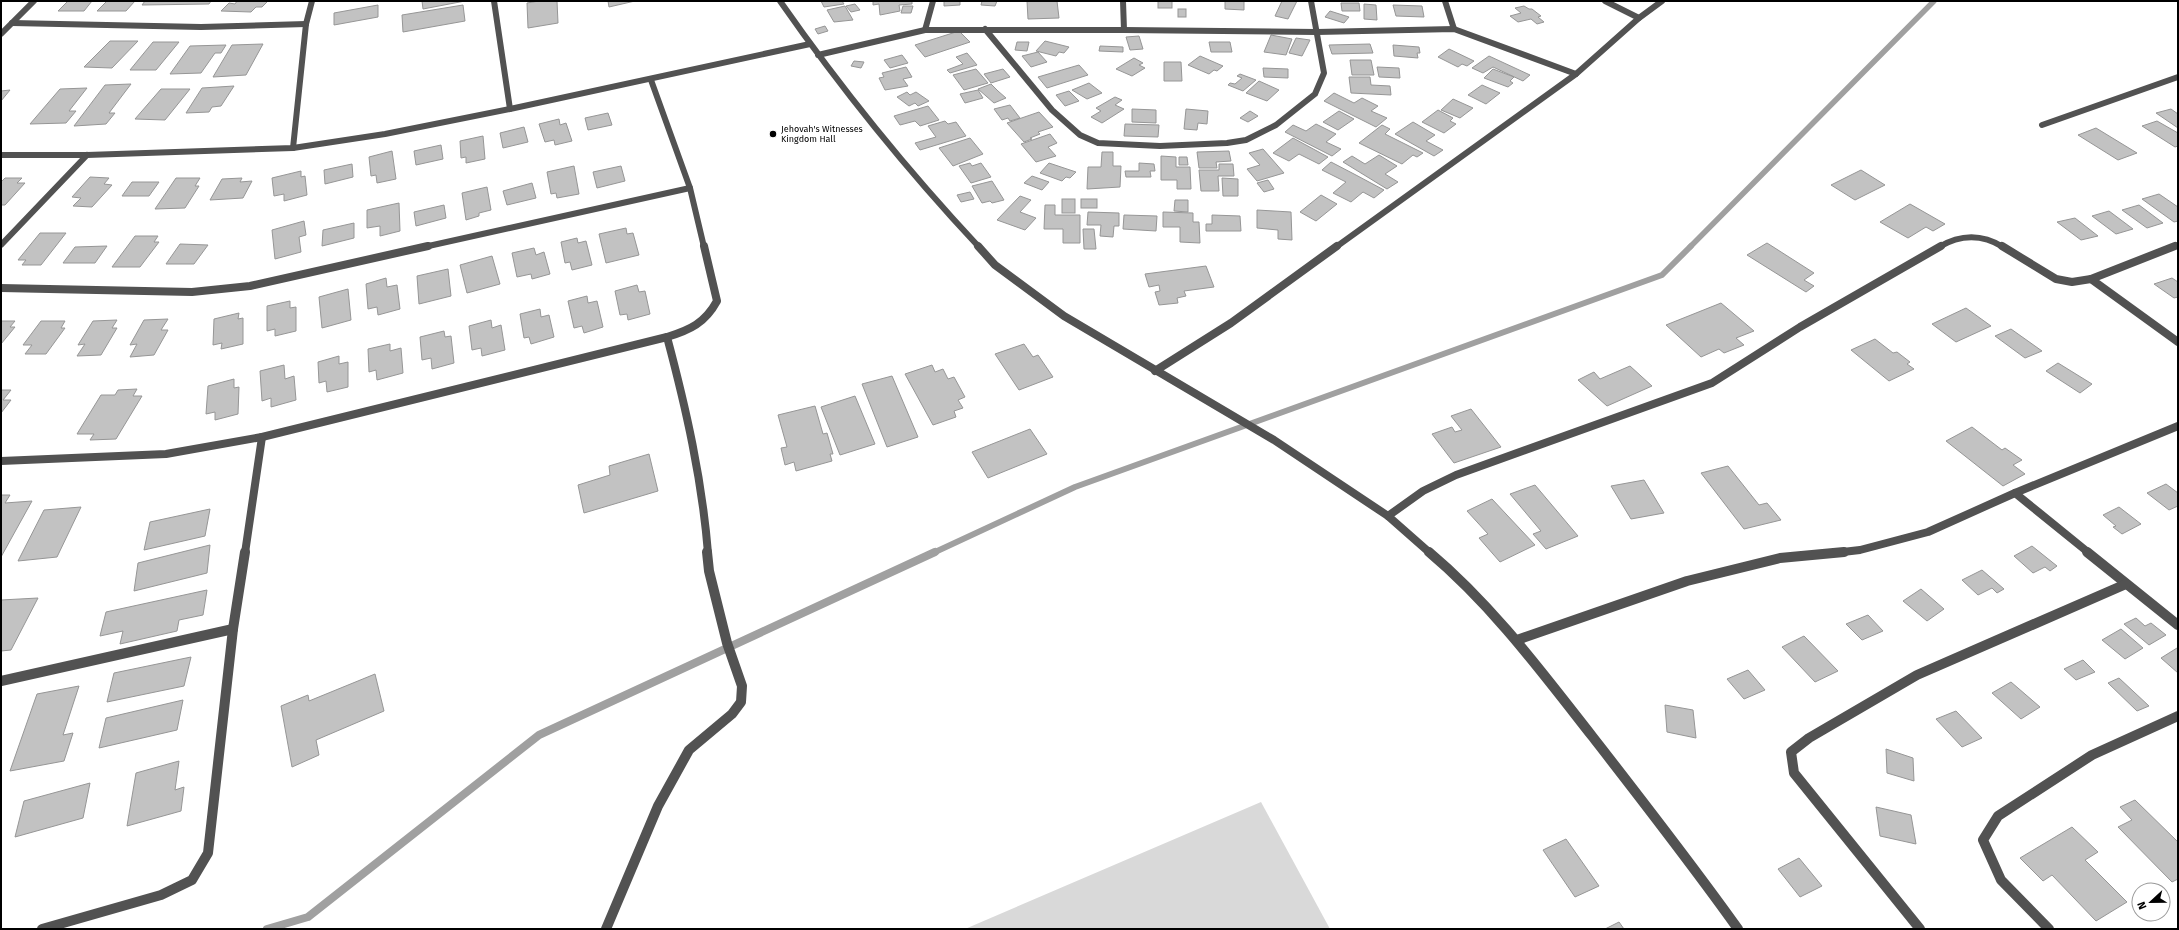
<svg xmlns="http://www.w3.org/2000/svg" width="2179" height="930" font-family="'Fira Sans',sans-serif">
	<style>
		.green { fill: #d9d9d9 }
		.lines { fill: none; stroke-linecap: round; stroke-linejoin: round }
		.stream-far2 { stroke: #a0a0a0; stroke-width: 5.5 }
		.stream-far1 { stroke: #a0a0a0; stroke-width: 6 }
		.stream { stroke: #a0a0a0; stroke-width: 8 }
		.building { fill: #c2c2c2; stroke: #969696 }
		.street-far2 { stroke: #525252; stroke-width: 6 }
		.street-far1 { stroke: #525252; stroke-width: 8 }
		.street { stroke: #525252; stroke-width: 10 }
		.poi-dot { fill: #000; stroke: #fff; stroke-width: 1.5 }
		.labels { text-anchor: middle; stroke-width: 3; stroke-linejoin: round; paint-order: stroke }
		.far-poi-label { font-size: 9px; fill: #000; stroke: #fff; text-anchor: start }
	</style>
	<rect width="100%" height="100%" fill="#fff"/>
	<!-- green -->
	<polygon class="green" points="1261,802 1330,929 965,929"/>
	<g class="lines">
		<!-- stream-far2 -->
		<polyline class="stream-far2" points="1690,247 1934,1"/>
		<!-- stream-far1 -->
		<polyline class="stream-far1" points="933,553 1075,487 1662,275 1691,246"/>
		<!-- stream -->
		<polyline class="stream" points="267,929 308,917 539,735 935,552"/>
	</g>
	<!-- building -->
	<g class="building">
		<polygon points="68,1 92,1 84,11 58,11"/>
		<polygon points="107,1 135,1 126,11 97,11"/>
		<polygon points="145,1 211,1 209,4 142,5"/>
		<polygon points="237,1 268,1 262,7 256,7 251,12 221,11 229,3 235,4"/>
		<polygon points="422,1 465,1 423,9"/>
		<polygon points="539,1 557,1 558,23 528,28 527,3"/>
		<polygon points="608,1 635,1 609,7"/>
		<polygon points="821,1 842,1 844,4 824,7"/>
		<polygon points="873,1 912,1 912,4 899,5 900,11 880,15 879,4 873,5"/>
		<polygon points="944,1 960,1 960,5 944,6"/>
		<polygon points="982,1 997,1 995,6 981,5"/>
		<polygon points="1027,1 1057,1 1059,18 1028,19"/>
		<rect x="1158" y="1" width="14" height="7"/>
		<polygon points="1225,1 1244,1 1244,10 1225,9"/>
		<polygon points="1282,1 1297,1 1288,19 1275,16"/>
		<polygon points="1341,3 1359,3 1360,11 1342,11"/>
		<polygon points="855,4 860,10 851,12 846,6"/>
		<polygon points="1364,4 1376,5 1377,20 1364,19"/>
		<polygon points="378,5 378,17 334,25 334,13"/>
		<polygon points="463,5 465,21 403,32 402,15"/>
		<polygon points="1393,5 1422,6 1424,17 1396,16"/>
		<polygon points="845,6 853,20 834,22 827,10"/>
		<polygon points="903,6 913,6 911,13 901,13"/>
		<polygon points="1524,6 1529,9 1532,9 1541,16 1538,17 1544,22 1537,24 1531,19 1518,22 1510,16 1521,13 1515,8"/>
		<rect x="1178" y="9" width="8" height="8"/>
		<polygon points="1330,11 1349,17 1344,23 1325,17"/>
		<polygon points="825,26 828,31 818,34 815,29"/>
		<polygon points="959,31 970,42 925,57 915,45"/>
		<polygon points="1271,35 1292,39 1286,55 1264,52"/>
		<polygon points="1139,36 1143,49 1130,50 1126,37"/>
		<polygon points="1296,38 1310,40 1302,56 1289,53"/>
		<polygon points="110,41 138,41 112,68 84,67"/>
		<polygon points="1045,41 1069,47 1064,53 1059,52 1056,56 1036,51"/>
		<polygon points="153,42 179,42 156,70 130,70"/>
		<polygon points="1017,42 1029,42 1027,51 1015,50"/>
		<polygon points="1209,42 1230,42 1232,52 1211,52"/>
		<polygon points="263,44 246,75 213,77 232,45"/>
		<polygon points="1370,44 1373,53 1332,54 1329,45"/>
		<polygon points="226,45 221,53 215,53 201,73 170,74 190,46"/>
		<polygon points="1393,45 1419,47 1420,53 1417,53 1418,58 1394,56"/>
		<polygon points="1100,46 1123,47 1123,52 1099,51"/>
		<polygon points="1449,49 1474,61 1467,66 1462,64 1458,67 1438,57"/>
		<polygon points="1038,52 1047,62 1031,67 1022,56"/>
		<polygon points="967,53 977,65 950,73 947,70 963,64 956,57"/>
		<polygon points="902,55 908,63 890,68 884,60"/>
		<polygon points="1200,56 1223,66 1217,71 1214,70 1209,74 1188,65"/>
		<polygon points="1489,56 1530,75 1523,81 1493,67 1483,73 1472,68"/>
		<polygon points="1134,58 1143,63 1139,65 1145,68 1132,76 1116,69"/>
		<polygon points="1350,60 1371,60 1374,75 1352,75"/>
		<polygon points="854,61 864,62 861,68 851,66"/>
		<polygon points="1164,62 1181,62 1182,81 1164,81"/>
		<polygon points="1079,65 1088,75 1047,88 1038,77"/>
		<polygon points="906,67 912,77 903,79 908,86 885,90 879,78 884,77 882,73"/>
		<polygon points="1377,67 1399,68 1400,78 1379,77"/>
		<polygon points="1263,68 1288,69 1288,78 1264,77"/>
		<polygon points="976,69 988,83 964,90 953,75"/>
		<polygon points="1003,69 1010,77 991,83 984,74"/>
		<polygon points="1493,69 1514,77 1510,81 1513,83 1508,87 1484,78"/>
		<polygon points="1240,74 1256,80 1243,91 1228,85 1230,83 1235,84 1242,78 1237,76"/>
		<polygon points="1349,77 1370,77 1371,85 1390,86 1391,95 1351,93"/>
		<polygon points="1259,81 1279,90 1267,101 1246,93"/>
		<polygon points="1089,83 1102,93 1087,99 1072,90"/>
		<polygon points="131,84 109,113 115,113 106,124 74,126 105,85"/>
		<polygon points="991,84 998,91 1006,98 994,103 978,89"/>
		<polygon points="1482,85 1500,93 1486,104 1468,95"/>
		<polygon points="234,86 221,106 212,107 209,112 186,113 202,88"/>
		<polygon points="87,88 69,111 76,111 66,123 30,124 60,89"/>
		<polygon points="161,89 190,89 165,120 135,119"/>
		<polygon points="10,90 1,101 1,91"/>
		<polygon points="978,90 983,98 965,103 960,94"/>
		<polygon points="1069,91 1079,101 1065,106 1056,95"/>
		<polygon points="907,92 910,95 916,92 929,101 918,106 915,103 909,106 897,97"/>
		<polygon points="1334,93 1354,103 1362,98 1378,106 1371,111 1387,118 1376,127 1324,101"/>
		<polygon points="1115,97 1122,100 1115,105 1124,109 1102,123 1091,117 1101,111 1096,108"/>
		<polygon points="1453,99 1473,108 1460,118 1441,110"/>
		<polygon points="1010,105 1020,118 1010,121 1008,118 1002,120 994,109"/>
		<polygon points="928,106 939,120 920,126 915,121 900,125 894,116"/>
		<polygon points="1132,109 1156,110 1156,123 1132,122"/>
		<polygon points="1186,109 1208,111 1207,124 1198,123 1197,130 1184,129"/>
		<polygon points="2171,109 2178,114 2178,128 2156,113"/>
		<polygon points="1438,110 1453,118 1450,121 1456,124 1444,133 1422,122"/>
		<polygon points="1250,111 1258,116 1248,122 1240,118"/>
		<polygon points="1339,111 1354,119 1338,130 1323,122"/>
		<polygon points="1039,112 1053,127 1038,132 1040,134 1030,138 1032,139 1024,142 1007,123"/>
		<polygon points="608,113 612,125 588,130 585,118"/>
		<polygon points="559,119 560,125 566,123 572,141 555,145 554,140 545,142 539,124"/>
		<polygon points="945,121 948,124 956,122 966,136 920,150 915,143 936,137 928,126"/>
		<polygon points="2157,121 2178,133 2178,146 2175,147 2142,126"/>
		<polygon points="1413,122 1435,135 1426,141 1443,150 1434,156 1395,134"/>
		<polygon points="1125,124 1159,125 1158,137 1124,136"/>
		<polygon points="1316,124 1336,134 1326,142 1341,149 1332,156 1285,132 1293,125 1306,131"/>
		<polygon points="1382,125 1390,129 1385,134 1423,153 1417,157 1413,155 1402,164 1359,143"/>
		<polygon points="524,127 528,142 503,148 500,133"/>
		<polygon points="2096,128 2137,153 2118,160 2078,135"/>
		<polygon points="1050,134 1057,143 1048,147 1056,156 1036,162 1021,144"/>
		<polygon points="483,136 485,159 466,163 466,157 461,158 460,141"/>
		<polygon points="970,138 983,154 953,166 939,148"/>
		<polygon points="1293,138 1328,157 1319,164 1299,154 1289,161 1273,153"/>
		<polygon points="441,145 443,159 416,165 414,151"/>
		<polygon points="1263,149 1284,173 1257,181 1247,169 1260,165 1249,153"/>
		<polygon points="392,151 396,179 377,183 376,175 371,176 369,157"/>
		<polygon points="1229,151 1231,161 1216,162 1217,168 1199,168 1197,152"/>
		<polygon points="1102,152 1113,152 1113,166 1121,166 1120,187 1087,189 1088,167 1101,167"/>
		<polygon points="1379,155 1397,166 1385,174 1398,182 1387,189 1343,162 1352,156 1365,164"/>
		<polygon points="1161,156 1176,157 1176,167 1190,167 1191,189 1177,189 1177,180 1161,180"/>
		<polygon points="1179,157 1187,157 1188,165 1179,165"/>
		<polygon points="1331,162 1354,174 1384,190 1374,198 1363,192 1351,202 1333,193 1346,182 1322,170"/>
		<polygon points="970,163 972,166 981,163 991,177 971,183 959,166"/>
		<polygon points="1049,163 1076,172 1070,178 1066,177 1062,181 1040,173"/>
		<polygon points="1139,163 1154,164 1155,171 1150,171 1151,177 1126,177 1125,171 1139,171"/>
		<polygon points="352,164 353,177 325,184 324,170"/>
		<polygon points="1219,164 1233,164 1234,176 1218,176 1219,191 1201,191 1199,170 1219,170"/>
		<polygon points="574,166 579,194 557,198 556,193 551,194 547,172"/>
		<polygon points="621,166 625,181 597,188 593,172"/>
		<polygon points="1861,170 1885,185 1855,200 1831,185"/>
		<polygon points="301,171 301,177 305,176 307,195 284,201 284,194 274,196 272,178"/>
		<polygon points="1032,176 1049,182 1042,190 1024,183"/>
		<polygon points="90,177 109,178 104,184 112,185 92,207 73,206 81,198 72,197"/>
		<polygon points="5,178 22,178 17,183 25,183 5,205 1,205 1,182"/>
		<polygon points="176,178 200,178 195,186 199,186 185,208 155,209"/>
		<polygon points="242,178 240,182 252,181 243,198 210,200 222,179"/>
		<polygon points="1222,178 1238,179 1238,196 1223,196"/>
		<polygon points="1268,180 1274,189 1264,192 1257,183"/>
		<polygon points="992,181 1004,200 992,203 990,201 982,203 972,186"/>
		<polygon points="132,182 159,182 149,196 122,196"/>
		<polygon points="532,183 536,198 507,205 503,191"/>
		<polygon points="487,187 491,210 479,213 479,216 466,220 462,193"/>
		<polygon points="970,192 974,199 961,202 957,195"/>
		<polygon points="2159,194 2178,207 2178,221 2174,222 2142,199"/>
		<polygon points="1321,195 1337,204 1316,221 1300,212"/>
		<polygon points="1020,196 1031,200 1020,212 1036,218 1025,230 997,220"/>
		<rect x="1062" y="199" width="13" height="14"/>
		<rect x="1081" y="199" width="16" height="9"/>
		<polygon points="1175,200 1188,200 1188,212 1174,211"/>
		<polygon points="399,203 400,231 380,236 380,226 367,228 367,210"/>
		<polygon points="1910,204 1945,224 1933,231 1926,227 1908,238 1880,222"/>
		<polygon points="444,205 446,218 416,226 414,212"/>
		<polygon points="1045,205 1055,205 1055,215 1080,215 1080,243 1063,243 1063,229 1044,229"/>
		<polygon points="2139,205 2163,223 2147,228 2122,210"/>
		<polygon points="1257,210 1291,212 1292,240 1278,239 1278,230 1257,228"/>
		<polygon points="2109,211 2133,229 2116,234 2092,216"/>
		<polygon points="1088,212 1119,213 1119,226 1114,226 1113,237 1100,236 1101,225 1087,225"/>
		<polygon points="1163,212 1193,213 1193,222 1199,222 1200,243 1180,242 1180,227 1163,227"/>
		<polygon points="1124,215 1157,216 1156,231 1123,229"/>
		<polygon points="1212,215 1240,216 1241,231 1206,231 1206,224 1212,224"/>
		<polygon points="2075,218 2098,236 2081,240 2057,222"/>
		<polygon points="304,221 306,235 299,237 301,252 275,259 272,230"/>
		<polygon points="354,223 354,238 322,246 323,230"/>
		<polygon points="626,228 627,234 633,233 639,255 606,263 599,234"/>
		<polygon points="1083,229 1094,229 1096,249 1084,249"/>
		<polygon points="40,233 66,233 41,265 22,265 26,260 18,260"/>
		<polygon points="135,236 158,236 154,242 159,242 140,267 112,267"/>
		<polygon points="577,238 578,243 586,241 592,265 572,270 570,262 565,263 561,242"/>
		<polygon points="1767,243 1814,273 1804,280 1814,286 1806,292 1747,255"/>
		<polygon points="180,244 208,245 194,264 166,264"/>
		<polygon points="107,246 95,263 63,263 75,247"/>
		<polygon points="534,248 536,255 544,252 550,274 532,279 531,274 517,277 512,253"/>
		<polygon points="492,256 500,284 467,293 460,265"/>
		<polygon points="1206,266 1214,287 1184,291 1186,296 1177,298 1178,303 1159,305 1155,292 1160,291 1159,285 1149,287 1145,274"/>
		<polygon points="448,269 451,296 419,304 417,276"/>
		<polygon points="386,278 387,287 397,285 400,309 378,315 377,307 368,309 366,284"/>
		<polygon points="2172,278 2178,282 2178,297 2174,298 2154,284"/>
		<polygon points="637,285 639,292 645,291 650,314 628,320 627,314 620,315 615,291"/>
		<polygon points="348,289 351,320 322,328 319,297"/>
		<polygon points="587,296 588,303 597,301 603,327 584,333 582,326 574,328 568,301"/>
		<polygon points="290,301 290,308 296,307 296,331 275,336 275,329 267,331 267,306"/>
		<polygon points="1721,303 1754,331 1736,338 1744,345 1724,353 1719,349 1701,357 1666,325"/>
		<polygon points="1966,308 1991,326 1956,342 1932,324"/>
		<polygon points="540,309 541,317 549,315 554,337 531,344 529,337 524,338 520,314"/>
		<polygon points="239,313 238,319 243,318 243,344 221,349 222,343 213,345 214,319"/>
		<polygon points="168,319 161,330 168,330 154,355 130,357 137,344 130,345 144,320"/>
		<polygon points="117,320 112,328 117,328 101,355 77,356 85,344 78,345 93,321"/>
		<polygon points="491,320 492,328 501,325 505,350 482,356 481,348 472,350 469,326"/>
		<polygon points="1,321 15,321 10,327 15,327 1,344"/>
		<polygon points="41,321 65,321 61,328 65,328 46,354 25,354 32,345 23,345"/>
		<polygon points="2011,329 2042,351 2025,358 1995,336"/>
		<polygon points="444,331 445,337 451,336 454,363 432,369 431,358 422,360 420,337"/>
		<polygon points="1875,339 1893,353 1897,352 1910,362 1907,364 1914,369 1889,381 1851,350"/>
		<polygon points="390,344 390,351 401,348 403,373 377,380 376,370 369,372 368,349"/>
		<polygon points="1024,344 1033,357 1038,355 1053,377 1019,390 995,354"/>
		<polygon points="339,356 339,364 348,362 348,387 327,392 326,381 319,383 318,362"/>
		<polygon points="2058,363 2092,384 2080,393 2046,371"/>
		<polygon points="284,365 285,379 294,376 296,400 271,407 271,398 262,401 260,371"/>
		<polygon points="932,365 935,372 943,369 948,379 954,377 965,397 958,400 963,408 954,411 956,417 933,425 905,374"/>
		<polygon points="1630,366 1652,386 1607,406 1578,380 1594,372 1600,379"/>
		<polygon points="892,376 918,437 887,447 862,384"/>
		<polygon points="234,379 234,388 239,387 238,414 215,420 215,412 206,414 208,386"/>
		<polygon points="137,389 133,396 142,396 116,439 90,440 94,434 77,434 101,395 115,395 118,390"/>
		<polygon points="1,390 11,390 3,400 11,400 1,413"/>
		<polygon points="855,396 875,444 840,455 821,407"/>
		<polygon points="815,406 823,434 827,433 833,454 830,454 832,461 796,471 794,462 785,465 781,448 787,447 778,415"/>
		<polygon points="1471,409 1501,447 1454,463 1432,434 1452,427 1455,432 1462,430 1451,416"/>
		<polygon points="1972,427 2002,450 2005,448 2022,460 2013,465 2025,474 2003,486 1946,441"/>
		<polygon points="1030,429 1047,454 988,478 972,452"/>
		<polygon points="649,454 658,491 584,513 578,485 610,475 609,466"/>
		<polygon points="1728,466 1759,505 1767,503 1781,520 1744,529 1701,473"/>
		<polygon points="1644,480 1664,513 1631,519 1611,486"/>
		<polygon points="2166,484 2178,493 2178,506 2169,510 2147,493"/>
		<polygon points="1535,485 1578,536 1546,549 1533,534 1541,531 1510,494"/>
		<polygon points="1,495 10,495 5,503 32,501 1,557"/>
		<polygon points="1492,499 1535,545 1500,562 1479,538 1488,534 1467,511"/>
		<polygon points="81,507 57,557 18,561 44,510"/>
		<polygon points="2119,507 2141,524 2122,534 2113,527 2116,526 2103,515"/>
		<polygon points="210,509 205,536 144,550 150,522"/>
		<polygon points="210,545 207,573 134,591 138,563"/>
		<polygon points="2032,546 2057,566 2050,571 2045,567 2033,573 2014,556"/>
		<polygon points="1982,570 2004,589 1997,593 1992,588 1978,595 1962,580"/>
		<polygon points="1921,589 1944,609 1927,621 1903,601"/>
		<polygon points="207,590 203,615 179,620 177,631 120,644 123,631 100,636 106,612"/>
		<polygon points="38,598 11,650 1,651 1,600"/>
		<polygon points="1868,615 1883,631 1862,640 1846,624"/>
		<polygon points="2136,618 2145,626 2151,623 2166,635 2149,645 2124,624"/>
		<polygon points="2121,629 2143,648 2125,659 2102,640"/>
		<polygon points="1804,636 1838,671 1815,682 1782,647"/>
		<polygon points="2177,648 2178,649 2178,673 2161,658"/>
		<polygon points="191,657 184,686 107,702 114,673"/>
		<polygon points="2083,660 2095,672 2076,680 2064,669"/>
		<polygon points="1748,670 1765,690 1744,699 1727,679"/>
		<polygon points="375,674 384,711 316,740 319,755 292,767 281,706 308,695 309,701"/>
		<polygon points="2119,678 2149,706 2137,711 2108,683"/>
		<polygon points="2011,682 2040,707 2021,719 1992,693"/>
		<polygon points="79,686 63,735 73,733 64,761 10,771 37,694"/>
		<polygon points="183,700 177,730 99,748 106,718"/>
		<polygon points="1665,705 1693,710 1696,738 1667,732"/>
		<polygon points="1956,711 1982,738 1962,747 1936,719"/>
		<polygon points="1886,749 1913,758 1914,781 1887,773"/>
		<polygon points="179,761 175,790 184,787 181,811 127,826 136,773"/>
		<polygon points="90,783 83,818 15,837 24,801"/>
		<polygon points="2135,800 2178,842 2178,879 2172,882 2118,827 2132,820 2120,807"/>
		<polygon points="1876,807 1911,815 1916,844 1880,836"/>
		<polygon points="2072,827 2098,852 2085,860 2127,902 2096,921 2052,875 2043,881 2020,858"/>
		<polygon points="1566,839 1599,886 1575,897 1543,850"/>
		<polygon points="1799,858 1822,886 1800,897 1778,869"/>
		<polygon points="1619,922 1624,929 1605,929"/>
	</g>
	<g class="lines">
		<!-- street-far2 -->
		<g class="street-far2">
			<polyline points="494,1 510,109"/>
			<path d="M780 1C840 87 907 170 979 247"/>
			<polyline points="1445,1 1454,29"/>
			<polyline points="1605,1 1639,18"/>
			<polyline points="12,23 201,27 306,24"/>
			<polyline points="985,29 1052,110 1080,135 1098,143 1160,146 1227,143 1246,140 1276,125 1315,94 1324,73 1311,1"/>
			<polyline points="925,30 933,1"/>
			<polyline points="1124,30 1317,32 1454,29 1576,74"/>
			<polyline points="1,34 34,1"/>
			<polyline points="818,55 925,30 1124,30 1123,1"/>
			<polyline points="651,80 690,188 704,247"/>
			<polyline points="2042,125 2178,77"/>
			<polyline points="293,148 306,24 312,1"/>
			<polyline points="1,155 87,155 293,148 385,134 510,109 810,44"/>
			<polyline points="1,245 87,155"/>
			<polyline points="424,247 690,188"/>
			<polyline points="1336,247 1576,74 1639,18 1662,1"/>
			<path d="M1939 247C1961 234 1982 234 2003 247"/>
			<polyline points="2172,247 2178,245"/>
		</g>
		<!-- street-far1 -->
		<g class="street-far1">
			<polyline points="978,246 995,265 1064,316 1274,440 1388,516 1430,553"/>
			<polyline points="2002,246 2056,279 2072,282 2091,279"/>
			<polyline points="2175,246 2091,279 2178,342"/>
			<polyline points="1,288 192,292 250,286 428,246"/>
			<path d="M667 337C686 408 702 479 708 553"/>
			<polyline points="1155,371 1231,323 1337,246"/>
			<path d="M1 461 166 454 262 437 667 337C690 330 705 323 717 301L704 246"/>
			<polyline points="2015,493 2089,553"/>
			<polyline points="1388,516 1423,491 1456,475 1712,383 1800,327 1941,246"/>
			<polyline points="245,553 262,437"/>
			<polyline points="1834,553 1860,550 1928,532 2015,493 2178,426"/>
		</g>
		<!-- street -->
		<g class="street">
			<path d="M1429 552C1492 605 1541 671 1592 736 1641 799 1691 863 1738 929"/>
			<polyline points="2087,552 2178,625"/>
			<polyline points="1517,640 1687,581 1780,558 1844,552"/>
			<polyline points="1,681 233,629"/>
			<polyline points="42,929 161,895 192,880 208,853 233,629 245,552"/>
			<polyline points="606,929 658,806 689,750 732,714 741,702 742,686 727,643 709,571 707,552"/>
			<polyline points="1920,929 1794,773 1791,752 1809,738 1917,675 2126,584"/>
			<polyline points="2049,929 2001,880 1983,840 1998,816 2092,755 2178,716"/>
		</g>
	</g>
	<!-- markers -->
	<circle class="poi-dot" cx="773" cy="134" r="4"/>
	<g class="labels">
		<!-- far-poi labels -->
		<g class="far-poi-label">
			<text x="781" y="132">Jehovah's Witnesses<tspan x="781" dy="10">Kingdom Hall</tspan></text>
		</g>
	</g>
	<!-- border -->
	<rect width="2179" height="930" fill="none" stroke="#000000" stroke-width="4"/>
	<!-- north arrow -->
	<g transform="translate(2151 902) rotate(248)"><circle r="19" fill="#ffffff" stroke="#999999"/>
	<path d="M0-3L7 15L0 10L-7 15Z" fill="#000000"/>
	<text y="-6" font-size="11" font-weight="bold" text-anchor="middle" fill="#000000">N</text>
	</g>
</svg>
